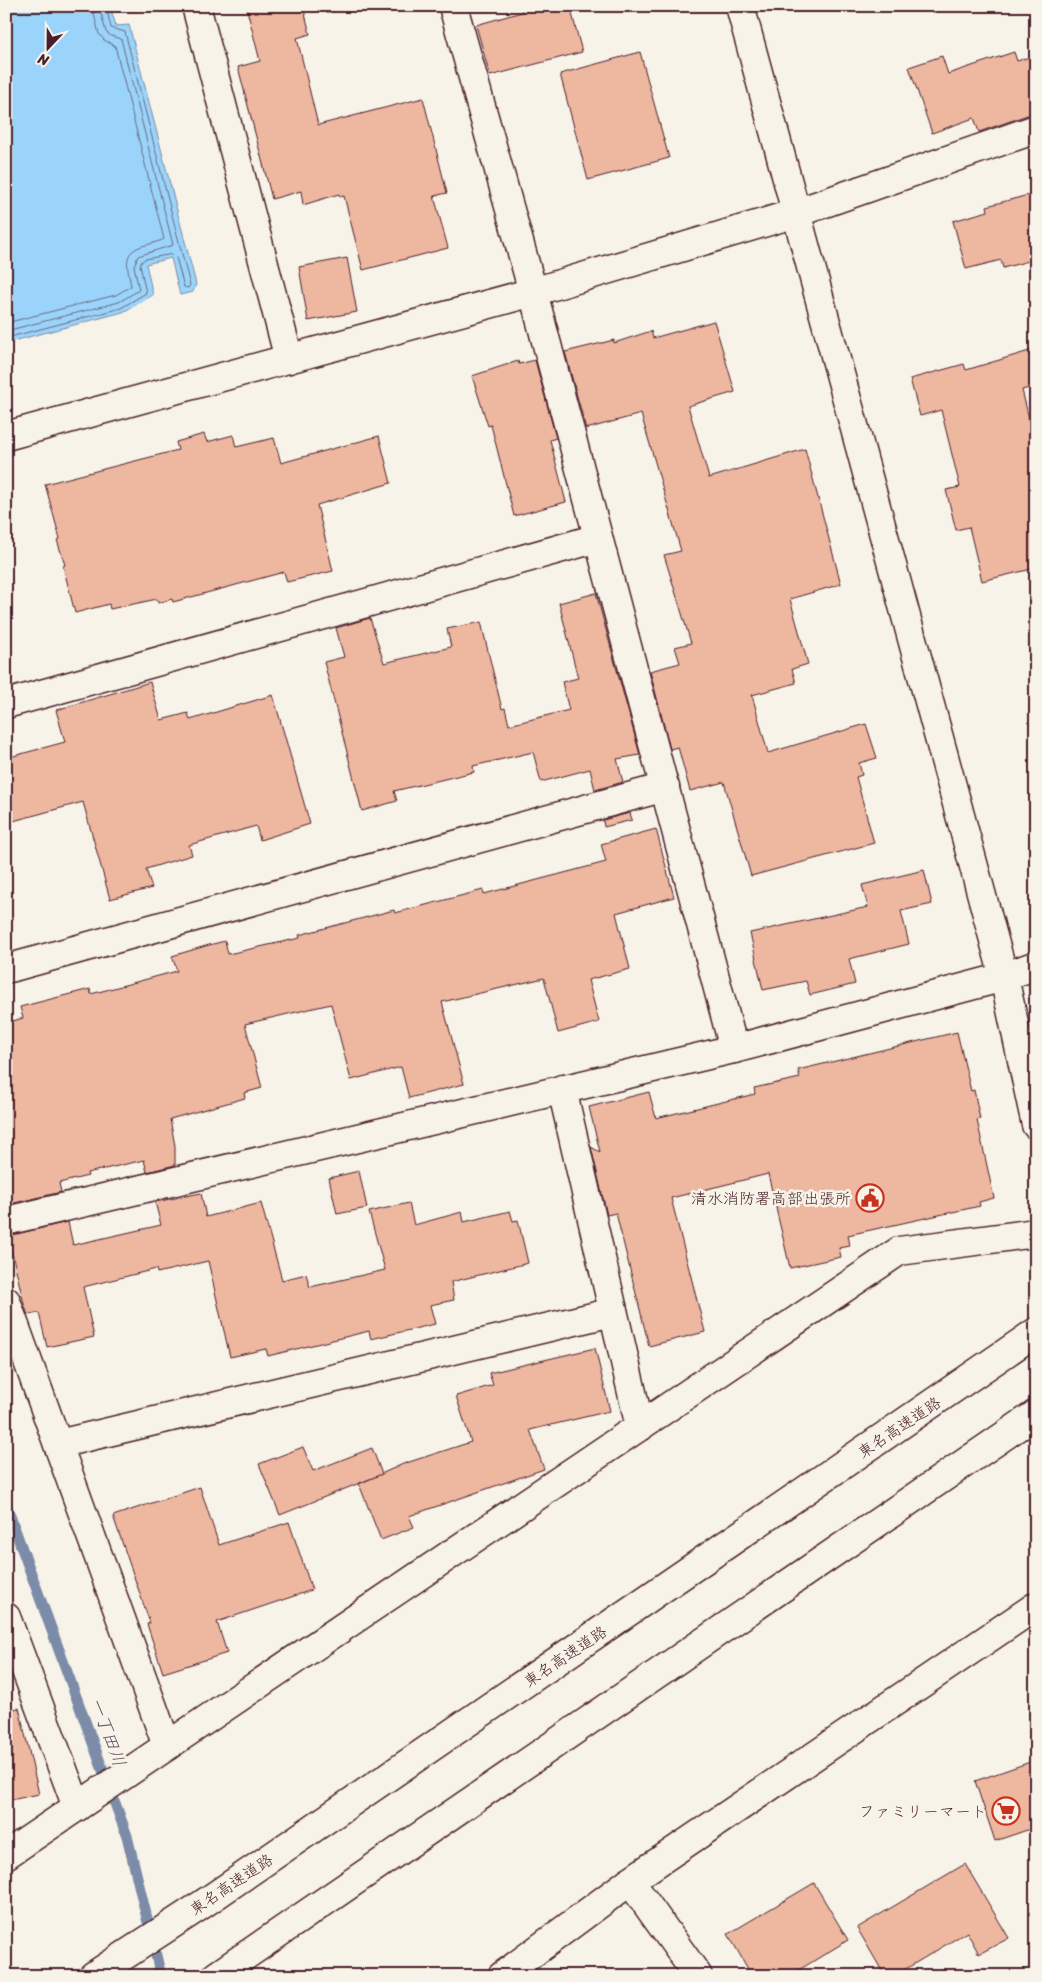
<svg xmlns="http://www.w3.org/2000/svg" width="1042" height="1982" font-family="Sriracha,'Klee One',sans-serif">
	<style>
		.water { fill: #9bd4fb; stroke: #7b8ca8 }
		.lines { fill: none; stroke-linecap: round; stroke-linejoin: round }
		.shore { stroke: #6a677e; stroke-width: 1 }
		.stream { stroke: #7b8ca8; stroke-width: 11 }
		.building { fill: #edb7a0; stroke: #4a1f2b }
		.street-casing { stroke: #4a1f2b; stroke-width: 31 }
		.secondary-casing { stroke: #4a1f2b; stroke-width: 31 }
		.highway-casing { stroke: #4a1f2b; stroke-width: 31 }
		.street { stroke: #f7f3e8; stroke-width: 28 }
		.secondary { stroke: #f7f3e8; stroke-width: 28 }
		.highway { stroke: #f7f3e8; stroke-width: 28 }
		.labels { text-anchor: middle; stroke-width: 5; stroke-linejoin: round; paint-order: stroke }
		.poi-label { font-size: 16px; fill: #4a1f2b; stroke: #f7f3e8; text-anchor: end }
		.street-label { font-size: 16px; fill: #4a1f2b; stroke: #f7f3e8 }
		.water-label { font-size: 18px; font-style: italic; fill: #5e4c5f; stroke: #f7f3e8 }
	</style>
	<rect width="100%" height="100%" fill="#f7f3e8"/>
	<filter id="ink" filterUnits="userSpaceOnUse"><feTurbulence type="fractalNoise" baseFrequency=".02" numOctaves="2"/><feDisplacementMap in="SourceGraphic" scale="10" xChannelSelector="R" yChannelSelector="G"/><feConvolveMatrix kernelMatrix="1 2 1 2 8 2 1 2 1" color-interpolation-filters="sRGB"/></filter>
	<g filter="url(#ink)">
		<!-- water -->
		<polygon class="water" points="6,6 110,6 116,26 129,25 196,284 193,292 180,295 171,258 146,264 153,295 123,312 6,343"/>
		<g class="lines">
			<!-- shore -->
			<g class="shore">
				<path d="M6 323 116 295 131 286C128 267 120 251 146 245 152 243 159 242 164 239L115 46 104 40 99 34 92 6"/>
				<polyline points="6,331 119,302 139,290 134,266 138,256 173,245 121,39 111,36 106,32 99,6"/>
				<polyline points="6,338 121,308 146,293 140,265 142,261 145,259 173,254 176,257 184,287 188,288 190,285 125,32 111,28 106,6"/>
			</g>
			<!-- stream -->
			<polyline class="stream" points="6,1505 127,1836 161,1976"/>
		</g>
		<!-- building -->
		<g class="building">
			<polygon points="246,6 303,6 310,34 297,38 318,125 423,98 447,193 434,196 448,248 363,270 344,196 340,197 339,194 303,205 301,191 272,199 238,67 260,61"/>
			<polygon points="520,6 570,6 582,52 490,76 476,25 522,12"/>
			<polygon points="640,52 669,158 588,180 560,74"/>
			<polygon points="1014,52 1017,61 1036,55 1036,112 979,132 974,118 932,133 909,67 942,56 948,74"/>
			<polygon points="1036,193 1036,259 1003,268 1001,260 966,269 953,221 988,211 987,206"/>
			<polygon points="347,258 357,312 308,321 299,267"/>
			<polygon points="714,321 735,392 688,406 709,478 805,449 841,584 790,599 808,664 792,669 796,683 752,695 768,753 866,724 877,758 859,763 862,775 856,777 874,843 751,876 724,782 690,791 678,747 670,749 650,671 680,663 675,647 691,643 664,555 681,551 641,414 586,429 565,352 614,340 614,343 651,331 653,338"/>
			<polygon points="1036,349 1036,386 1022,390 1036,447 1036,568 982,581 969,527 956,530 946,490 960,487 941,410 920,416 910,379 964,364 966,370"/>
			<polygon points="535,360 556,438 550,440 566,502 514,516 491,425 488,426 472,376 518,361 519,364"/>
			<polygon points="204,434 207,442 233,435 236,447 274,438 281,463 379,436 391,483 317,505 333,571 287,582 284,572 173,602 172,599 158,603 157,599 110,609 109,604 75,613 63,566 65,565 57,540 60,539 45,484 178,450 176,442"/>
			<polygon points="596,593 640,755 617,759 623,782 595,790 590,769 541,782 533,752 473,766 474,772 394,791 397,801 362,811 324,662 344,657 336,628 370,618 384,663 451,647 447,629 481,622 502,709 505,708 509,725 569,710 562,682 578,678 559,603"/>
			<polygon points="150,682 161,720 188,713 190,720 273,695 310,824 260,840 256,826 189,845 192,855 146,869 152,888 110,899 83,802 6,823 6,758 65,742 56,710"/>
			<polygon points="630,813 632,820 604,827 603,820"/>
			<polygon points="656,829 674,897 616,913 630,969 588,980 599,1022 558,1033 544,978 442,1002 464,1084 409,1098 401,1067 351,1080 331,1004 245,1024 262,1088 244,1093 245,1098 170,1119 175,1146 175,1165 147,1172 144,1160 87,1173 88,1176 59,1183 61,1192 6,1205 6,1023 23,1018 20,1007 90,989 91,994 177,971 172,956 209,945 225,941 228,954 300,938 299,935 394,910 395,913 483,890 484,894 606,862 601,844"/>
			<polygon points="924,870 932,904 901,911 909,944 849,959 855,984 810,995 806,981 763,990 750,933 868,907 862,885"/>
			<polygon points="957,1032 971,1091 974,1090 980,1119 977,1120 994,1198 979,1202 980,1206 848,1235 850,1246 839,1248 841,1257 790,1268 768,1174 671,1198 705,1332 649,1346 616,1213 607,1215 591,1147 600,1152 589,1107 649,1092 656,1118 755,1094 754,1088 800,1078 798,1070"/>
			<polygon points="359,1171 367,1208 337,1214 329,1178"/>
			<polygon points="201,1193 206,1217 261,1203 282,1280 306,1274 310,1287 385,1270 369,1212 409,1203 414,1225 462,1212 464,1222 510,1211 513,1221 518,1220 528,1263 451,1282 454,1300 430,1305 435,1324 371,1339 369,1331 268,1356 266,1349 230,1357 208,1261 157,1273 156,1269 83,1287 94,1337 47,1347 39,1313 28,1315 24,1304 8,1236 68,1222 73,1245 161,1225 155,1202"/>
			<polygon points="595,1348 610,1411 530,1430 544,1469 409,1516 414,1527 381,1540 359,1484 403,1464 471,1442 456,1396 493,1385 489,1373"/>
			<polygon points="303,1447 313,1471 372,1448 382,1474 280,1515 259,1464"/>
			<polygon points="200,1487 219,1545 289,1522 312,1590 217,1622 227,1653 163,1673 147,1624 150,1623 113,1516"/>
			<polygon points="19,1708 39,1794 6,1801 6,1710"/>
			<polygon points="1036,1760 1036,1827 995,1841 975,1781"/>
			<polygon points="965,1864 1009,1938 979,1954 967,1932 894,1976 885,1976 857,1928"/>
			<polygon points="814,1883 848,1940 789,1976 752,1976 728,1934"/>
		</g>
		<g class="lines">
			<!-- street casing -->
			<g class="street-casing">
				<g id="street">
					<polyline points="196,6 289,359"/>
					<polyline points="453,6 533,292 734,1049"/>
					<polyline points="6,436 533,292 796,213 1036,129"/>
					<polyline points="6,704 598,538"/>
					<polyline points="6,969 665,787"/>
					<polyline points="562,1089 640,1427"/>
					<polyline points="6,1221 734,1049 1004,977 1036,965"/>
					<polyline points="6,1301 167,1746"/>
					<polyline points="58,1444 613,1312"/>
					<polyline points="6,1617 77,1807"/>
					<polyline points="6,1855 899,1251 1036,1233"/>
					<polyline points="630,1881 698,1976"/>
				</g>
			</g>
			<!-- secondary casing -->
			<g class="secondary-casing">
				<g id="secondary">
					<polyline points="740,6 1004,977 1036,1125"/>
					<polyline points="502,1976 630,1881 1036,1606"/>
				</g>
			</g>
			<!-- highway casing -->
			<g class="highway-casing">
				<g id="highway">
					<polyline points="93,1976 200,1906 1036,1332"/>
					<polyline points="216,1976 1036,1414"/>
				</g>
			</g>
			<!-- street -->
			<use href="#street" class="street"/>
			<!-- secondary -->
			<use href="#secondary" class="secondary"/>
			<!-- highway -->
			<use href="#highway" class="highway"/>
		</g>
	</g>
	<!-- icons -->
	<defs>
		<g id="civic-ring" transform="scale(1.4375)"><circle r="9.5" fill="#f7f3e8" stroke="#c8321e" stroke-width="1.5"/><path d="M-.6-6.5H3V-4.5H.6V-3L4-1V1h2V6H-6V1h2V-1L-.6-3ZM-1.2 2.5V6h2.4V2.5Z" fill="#c8321e"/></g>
		<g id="supermarket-ring" transform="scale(1.4375)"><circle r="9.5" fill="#f7f3e8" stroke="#c8321e" stroke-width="1.5"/><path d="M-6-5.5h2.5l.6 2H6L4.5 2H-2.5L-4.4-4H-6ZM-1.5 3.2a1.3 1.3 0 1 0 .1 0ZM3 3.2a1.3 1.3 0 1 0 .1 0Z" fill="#c8321e"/></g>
	</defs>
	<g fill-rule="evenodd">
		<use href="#civic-ring" x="870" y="1198"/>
		<use href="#supermarket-ring" x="1006" y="1811"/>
	</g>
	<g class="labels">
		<!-- poi labels -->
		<g class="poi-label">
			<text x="851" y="1204">清水消防署高部出張所</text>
			<text x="987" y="1817">ファミリーマート</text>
		</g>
		<!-- street labels -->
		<g class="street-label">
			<text transform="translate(899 1427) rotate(-34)" y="6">東名高速道路</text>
			<text transform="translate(565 1656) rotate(-34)" y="6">東名高速道路</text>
			<text transform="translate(231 1884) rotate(-34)" y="6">東名高速道路</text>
		</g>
		<!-- water labels -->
		<g class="water-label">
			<text transform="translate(108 1732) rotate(70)" y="6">一丁田川</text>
		</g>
	</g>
	<!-- margin -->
	<rect width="1042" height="1982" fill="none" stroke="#f7f3e8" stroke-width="25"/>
	<rect x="12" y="12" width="1017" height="1957" fill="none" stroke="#4a1f2b" stroke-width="2" filter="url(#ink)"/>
	<!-- north arrow -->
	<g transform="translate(48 48) rotate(202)" stroke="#f7f3e8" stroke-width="4" paint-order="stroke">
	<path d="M0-4L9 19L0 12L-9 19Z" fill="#4a1f2b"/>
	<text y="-8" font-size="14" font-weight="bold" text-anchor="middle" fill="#4a1f2b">N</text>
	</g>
</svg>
